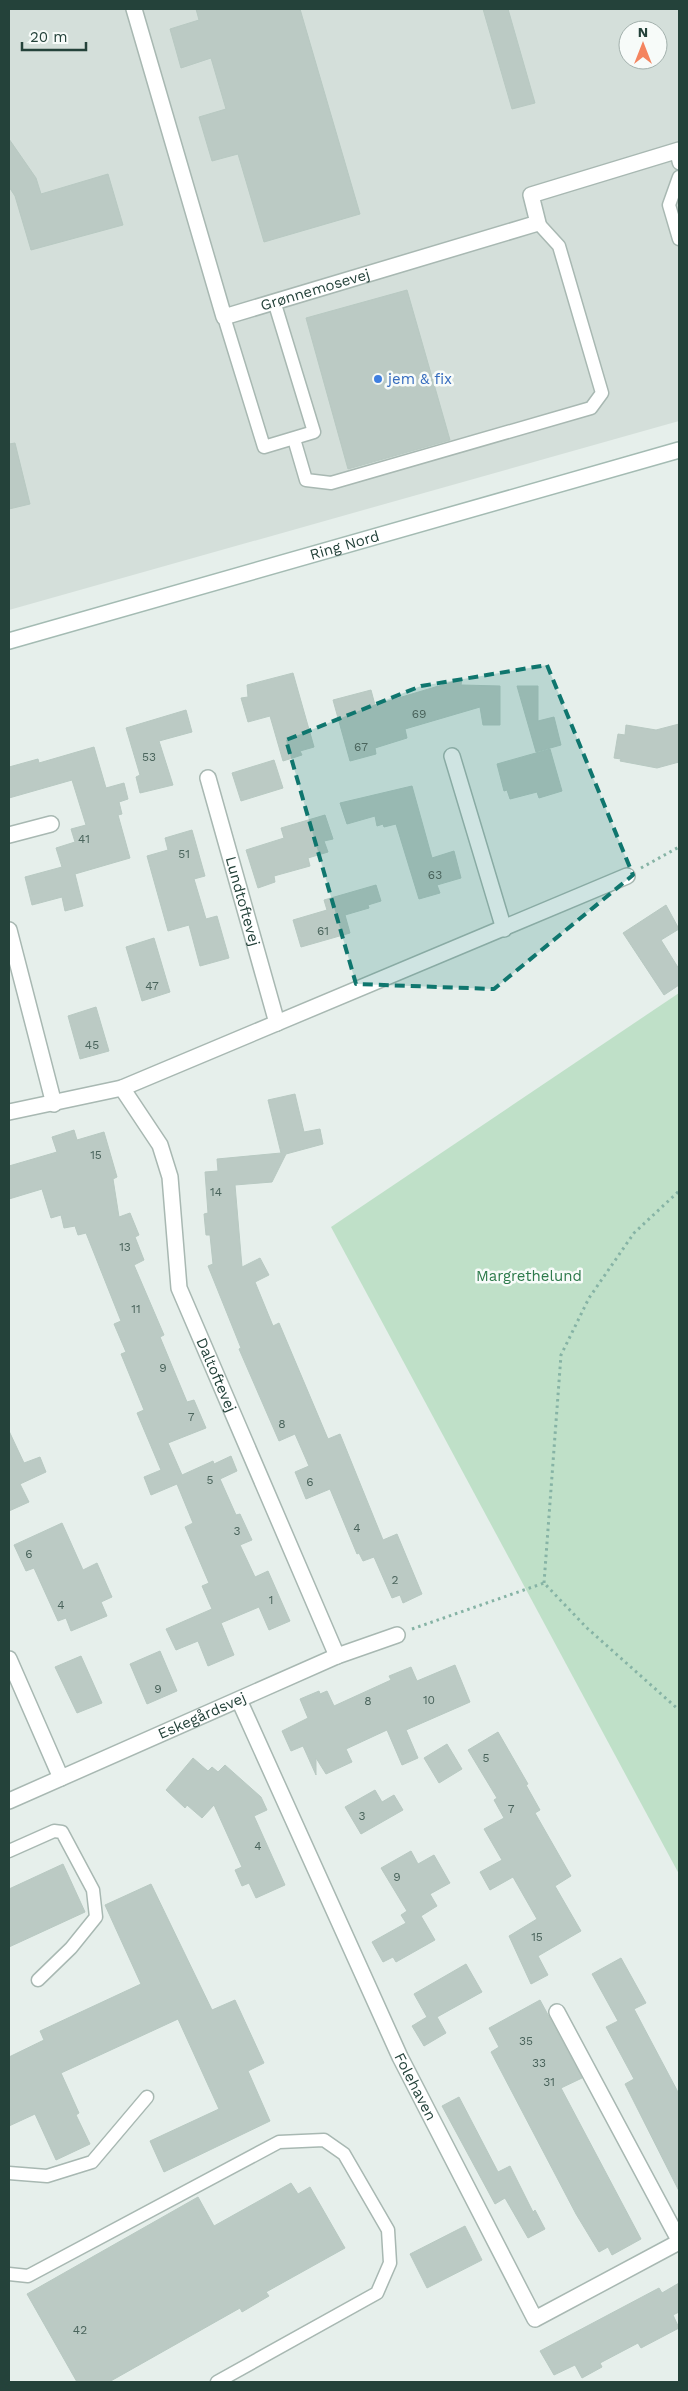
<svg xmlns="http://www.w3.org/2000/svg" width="688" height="2391" font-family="'Work Sans',sans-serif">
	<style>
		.built { fill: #d4dfda; fill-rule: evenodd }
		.green { fill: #bfe0c8 }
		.building { fill: #bbcac4; stroke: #b8c9c2 }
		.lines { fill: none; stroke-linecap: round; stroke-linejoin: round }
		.service-casing { stroke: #a8b8b2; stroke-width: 15 }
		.minor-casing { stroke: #a8b8b2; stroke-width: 18 }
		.secondary-casing { stroke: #a4bbb3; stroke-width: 18 }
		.path { stroke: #86b3a5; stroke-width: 3; stroke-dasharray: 2.5 4; stroke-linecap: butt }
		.service { stroke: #fff; stroke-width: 12 }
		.minor { stroke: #fff; stroke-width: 15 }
		.secondary { stroke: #fff; stroke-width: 15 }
		.marked { fill: #0f766e; fill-opacity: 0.2; stroke: #0f766e; stroke-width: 4; stroke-dasharray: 10 6; stroke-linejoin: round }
		.shop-dot { fill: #3f7fe0; stroke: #f7fbf9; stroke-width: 2 }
		.labels { text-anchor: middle; stroke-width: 5; stroke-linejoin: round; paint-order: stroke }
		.number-label { font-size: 12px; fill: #4a645c }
		.street-label { font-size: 15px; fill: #24423a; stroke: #f7fbf9 }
		.shop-label { font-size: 15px; fill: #366cbe; stroke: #f7fbf9; text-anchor: start }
		.park-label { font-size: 15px; fill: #2d7a4b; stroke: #f7fbf9 }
	</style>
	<rect width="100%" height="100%" fill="#e6efeb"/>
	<!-- built -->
	<path class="built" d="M9 9H679V421L9 610ZM628 30H658V60H628Z"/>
	<!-- green -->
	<polygon class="green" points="679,993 679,1874 331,1227"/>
	<!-- building -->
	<g class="building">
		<polygon points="196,9 300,9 360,214 264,242 238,154 212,161 199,117 226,109 211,58 181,68 176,50 170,29 199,20"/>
		<polygon points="483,9 508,9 535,103 512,109"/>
		<polygon points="9,139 36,178 41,194 108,174 123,225 31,250 15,196 9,187"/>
		<polygon points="407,290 450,440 348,469 306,318"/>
		<polygon points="15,443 30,504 9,509 9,444"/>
		<polygon points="293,673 314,747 300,751 302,755 283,761 270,716 248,722 241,698 248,697 247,685"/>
		<polygon points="462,679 461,685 500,686 500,725 483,725 480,707 405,729 407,738 375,748 376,754 350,761 333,700 371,690 375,705"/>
		<polygon points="517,686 538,686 538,721 554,717 561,745 536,752"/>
		<polygon points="186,710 192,732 159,741 173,785 140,793 136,777 140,775 126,728"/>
		<polygon points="679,724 679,762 657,768 620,761 621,759 614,758 618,734 625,735 626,725 656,730"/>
		<polygon points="94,747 106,788 124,783 128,799 119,802 122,814 118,815 130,858 75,874 83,906 65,911 62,897 32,905 25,877 62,867 56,848 75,842 71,829 86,825 72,780 9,798 9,767 38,759 39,763"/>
		<polygon points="550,749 562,791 539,798 537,792 510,799 507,790 504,791 497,764"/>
		<polygon points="274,760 283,788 241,801 232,773"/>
		<polygon points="412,786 432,858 454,851 461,878 437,885 440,893 419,899 396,824 384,827 383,824 377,826 375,816 347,824 340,803"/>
		<polygon points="325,815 333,839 324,841 328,852 308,858 310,866 274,876 275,882 258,888 246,850 284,838 281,828"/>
		<polygon points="192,830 205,876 194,879 206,919 217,916 229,958 200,966 189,925 168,931 147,856 168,850 165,838"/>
		<polygon points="376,885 381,901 368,905 369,908 345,915 350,933 301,947 293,920 327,910 324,900"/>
		<polygon points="666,905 679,929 661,940 679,969 679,985 664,995 623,933"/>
		<polygon points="154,938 170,992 142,1001 126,947"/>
		<polygon points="96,1007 109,1051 80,1059 68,1016"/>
		<polygon points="295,1094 304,1132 320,1129 323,1144 286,1154 272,1182 235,1185 242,1267 260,1258 269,1275 255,1282 273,1326 279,1323 328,1439 340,1434 383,1540 397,1534 422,1594 403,1603 400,1595 392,1598 374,1557 363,1561 359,1553 357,1554 330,1489 306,1499 295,1472 309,1466 295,1434 279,1441 239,1349 241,1348 208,1266 213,1264 210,1235 206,1235 204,1214 208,1213 205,1172 218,1171 217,1159 281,1153 268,1100"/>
		<polygon points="74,1130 77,1140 104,1132 117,1177 113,1179 119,1217 130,1213 139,1235 135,1237 144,1260 134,1265 164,1335 160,1337 187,1402 194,1400 206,1428 168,1443 182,1475 213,1461 214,1464 231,1456 237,1471 220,1479 236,1515 240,1514 252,1540 240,1545 255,1577 268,1571 290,1621 269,1630 259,1607 221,1623 234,1655 208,1666 198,1641 176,1650 166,1629 212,1609 202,1586 209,1583 185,1527 193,1523 177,1484 151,1495 144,1477 161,1470 137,1413 144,1410 121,1354 126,1352 114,1324 121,1321 86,1233 78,1235 75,1226 64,1228 61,1215 51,1218 42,1189 9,1199 9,1166 57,1152 52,1137"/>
		<polygon points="9,1431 24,1463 40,1457 46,1472 20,1484 29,1502 9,1511"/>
		<polygon points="62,1523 83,1570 97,1563 112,1597 101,1602 107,1616 71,1631 66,1618 58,1621 34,1568 26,1571 14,1545"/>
		<polygon points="160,1651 177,1691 147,1704 130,1664"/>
		<polygon points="81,1656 102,1703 77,1713 55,1667"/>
		<polygon points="455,1665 470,1702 406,1730 418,1758 402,1765 387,1730 346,1749 352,1762 326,1774 316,1758 316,1775 303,1746 291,1751 282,1731 308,1718 300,1699 319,1691 320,1694 327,1691 334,1706 391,1680 389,1676 411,1667 417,1681"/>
		<polygon points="498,1732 528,1784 526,1785 540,1810 535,1813 571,1876 555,1886 581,1931 538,1956 548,1975 531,1984 509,1936 537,1919 513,1877 490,1890 480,1872 502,1860 484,1829 504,1818 494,1800 497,1798 468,1750"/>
		<polygon points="447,1744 462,1769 439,1783 424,1758"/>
		<polygon points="193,1758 208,1771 212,1767 218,1772 225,1765 261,1797 267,1810 254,1816 285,1885 256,1898 249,1883 242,1886 235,1870 242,1867 214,1805 202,1818 187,1805 185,1808 166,1790"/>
		<polygon points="375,1790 382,1802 394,1795 403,1810 361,1834 345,1807"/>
		<polygon points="411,1851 418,1864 434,1855 450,1883 430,1894 437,1906 421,1916 435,1940 396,1962 393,1957 383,1962 372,1942 406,1923 401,1915 407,1911 381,1868"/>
		<polygon points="63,1864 85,1912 9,1947 9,1889"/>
		<polygon points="151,1884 212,2010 235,2000 264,2063 248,2071 270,2121 164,2172 150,2141 219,2109 178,2019 61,2073 79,2113 76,2115 90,2144 56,2160 35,2114 9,2126 9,2057 44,2040 40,2031 141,1984 105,1905"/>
		<polygon points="621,1958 646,2003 634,2009 679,2094 679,2191 625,2084 634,2079 606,2027 618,2021 592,1974"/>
		<polygon points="466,1964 482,1992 437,2017 446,2033 424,2046 412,2026 427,2017 414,1994"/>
		<polygon points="540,2000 582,2078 561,2088 641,2239 612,2255 608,2247 599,2252 576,2214 491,2052 499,2047 489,2028"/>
		<polygon points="459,2097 498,2172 510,2166 533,2212 535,2210 545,2229 528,2238 505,2198 495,2204 442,2106"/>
		<polygon points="291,2183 298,2194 310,2187 345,2248 266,2292 269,2296 242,2312 240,2308 109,2382 77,2382 27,2294 198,2197 214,2226"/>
		<polygon points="465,2226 482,2260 427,2288 410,2254"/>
		<polygon points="679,2283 679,2312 673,2315 679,2328 641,2348 638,2343 600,2363 602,2367 582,2378 575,2365 554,2375 540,2351 659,2288 662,2293"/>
	</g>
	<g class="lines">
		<!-- service casing -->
		<g class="service-casing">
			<g id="service">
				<polyline points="676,151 679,163"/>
				<polyline points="679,177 669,205 679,239"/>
				<polyline points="224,317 264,447 314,432 274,301"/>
				<polyline points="294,439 306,480 331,483 591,408 602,393 559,246 538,223"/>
				<polyline points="9,1851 54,1831 62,1832 93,1890 96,1917 71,1948 38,1980"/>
				<polyline points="9,2173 47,2176 92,2162 147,2097"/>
				<polyline points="9,2274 28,2276 279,2142 324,2140 344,2154 388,2230 390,2263 377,2293 217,2382"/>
			</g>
		</g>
		<!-- minor casing -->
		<g class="minor-casing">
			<g id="minor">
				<path id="s1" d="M134 9 224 317 538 223 531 195 679 150"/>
				<polyline points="452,756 504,929"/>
				<path id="s2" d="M208 778 277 1023"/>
				<polyline points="9,835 51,824"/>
				<polyline points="9,930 54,1104"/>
				<path id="s3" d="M122 1088 160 1145 170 1177 179 1288 337 1656"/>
				<polyline points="9,1112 122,1088 627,876"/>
				<polyline points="9,1659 61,1778"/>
				<path id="s4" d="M239 1700 400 2057 535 2319 679 2242"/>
				<path id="s5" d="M9 1801 337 1656 397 1635"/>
				<polyline points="557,2012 679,2240"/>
			</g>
		</g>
		<!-- secondary casing -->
		<g class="secondary-casing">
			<g id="secondary">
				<path id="s6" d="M9 641 679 450"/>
			</g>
		</g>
		<!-- path -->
		<g class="path">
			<polyline points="641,868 679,847"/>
			<polyline points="544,1583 561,1355 589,1298 634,1233 679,1191"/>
			<polyline points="412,1629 544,1583 587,1628 679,1710"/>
		</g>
		<!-- service -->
		<use href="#service" class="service"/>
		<!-- minor -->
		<use href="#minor" class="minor"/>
		<!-- secondary -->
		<use href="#secondary" class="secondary"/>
	</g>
	<!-- marked area -->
	<path class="marked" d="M547 665 633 875 494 989 356 984 286 740 421 686Z"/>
	<!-- markers -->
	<circle class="shop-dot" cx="378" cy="379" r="5"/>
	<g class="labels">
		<!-- number labels -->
		<g class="number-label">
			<text x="419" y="718">69</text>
			<text x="361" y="751">67</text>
			<text x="149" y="761">53</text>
			<text x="84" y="843">41</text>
			<text x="184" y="858">51</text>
			<text x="435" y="879">63</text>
			<text x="323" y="935">61</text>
			<text x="152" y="990">47</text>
			<text x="92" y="1049">45</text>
			<text x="96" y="1159">15</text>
			<text x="216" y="1196">14</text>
			<text x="125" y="1251">13</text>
			<text x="136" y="1313">11</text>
			<text x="163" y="1372">9</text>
			<text x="191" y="1421">7</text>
			<text x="282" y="1428">8</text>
			<text x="210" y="1484">5</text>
			<text x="310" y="1486">6</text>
			<text x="357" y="1532">4</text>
			<text x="237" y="1535">3</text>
			<text x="29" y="1558">6</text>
			<text x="395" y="1584">2</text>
			<text x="271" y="1604">1</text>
			<text x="61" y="1609">4</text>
			<text x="158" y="1693">9</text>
			<text x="429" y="1704">10</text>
			<text x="368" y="1705">8</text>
			<text x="486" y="1762">5</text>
			<text x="511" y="1813">7</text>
			<text x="362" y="1820">3</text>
			<text x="258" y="1850">4</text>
			<text x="397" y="1881">9</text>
			<text x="537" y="1941">15</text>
			<text x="526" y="2045">35</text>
			<text x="539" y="2067">33</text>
			<text x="549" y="2086">31</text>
			<text x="80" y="2334">42</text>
		</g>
		<!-- street labels -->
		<g class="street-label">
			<text dy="5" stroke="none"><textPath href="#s1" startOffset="416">Grønnemosevej</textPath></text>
			<text dy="5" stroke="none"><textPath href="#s6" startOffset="349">Ring Nord</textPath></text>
			<text dy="5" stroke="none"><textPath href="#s2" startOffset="128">Lundtoftevej</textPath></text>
			<text dy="5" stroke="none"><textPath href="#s3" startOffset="308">Daltoftevej</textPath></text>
			<text dy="5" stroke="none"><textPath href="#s5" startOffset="211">Eskegårdsvej</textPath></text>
			<text dy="5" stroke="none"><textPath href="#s4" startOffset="425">Folehaven</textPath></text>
		</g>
		<!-- shop labels -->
		<g class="shop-label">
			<text x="388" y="384">jem &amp; fix</text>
		</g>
		<!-- park labels -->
		<g class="park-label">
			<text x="529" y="1281">Margrethelund</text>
		</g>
	</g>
	<!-- border -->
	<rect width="688" height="2391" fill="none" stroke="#24423a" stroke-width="20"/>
	<!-- north arrow -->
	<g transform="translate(643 45)"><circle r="24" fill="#f7fbf9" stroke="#a3b1ad"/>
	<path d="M0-4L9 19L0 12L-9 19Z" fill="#f4845f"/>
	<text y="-8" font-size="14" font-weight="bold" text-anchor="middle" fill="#24423a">N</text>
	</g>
	<!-- scale -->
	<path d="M22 42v8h64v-8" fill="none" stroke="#24423a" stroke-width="2.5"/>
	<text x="30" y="42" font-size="15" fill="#24423a" stroke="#f7fbf9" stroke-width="4" paint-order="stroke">20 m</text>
</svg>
